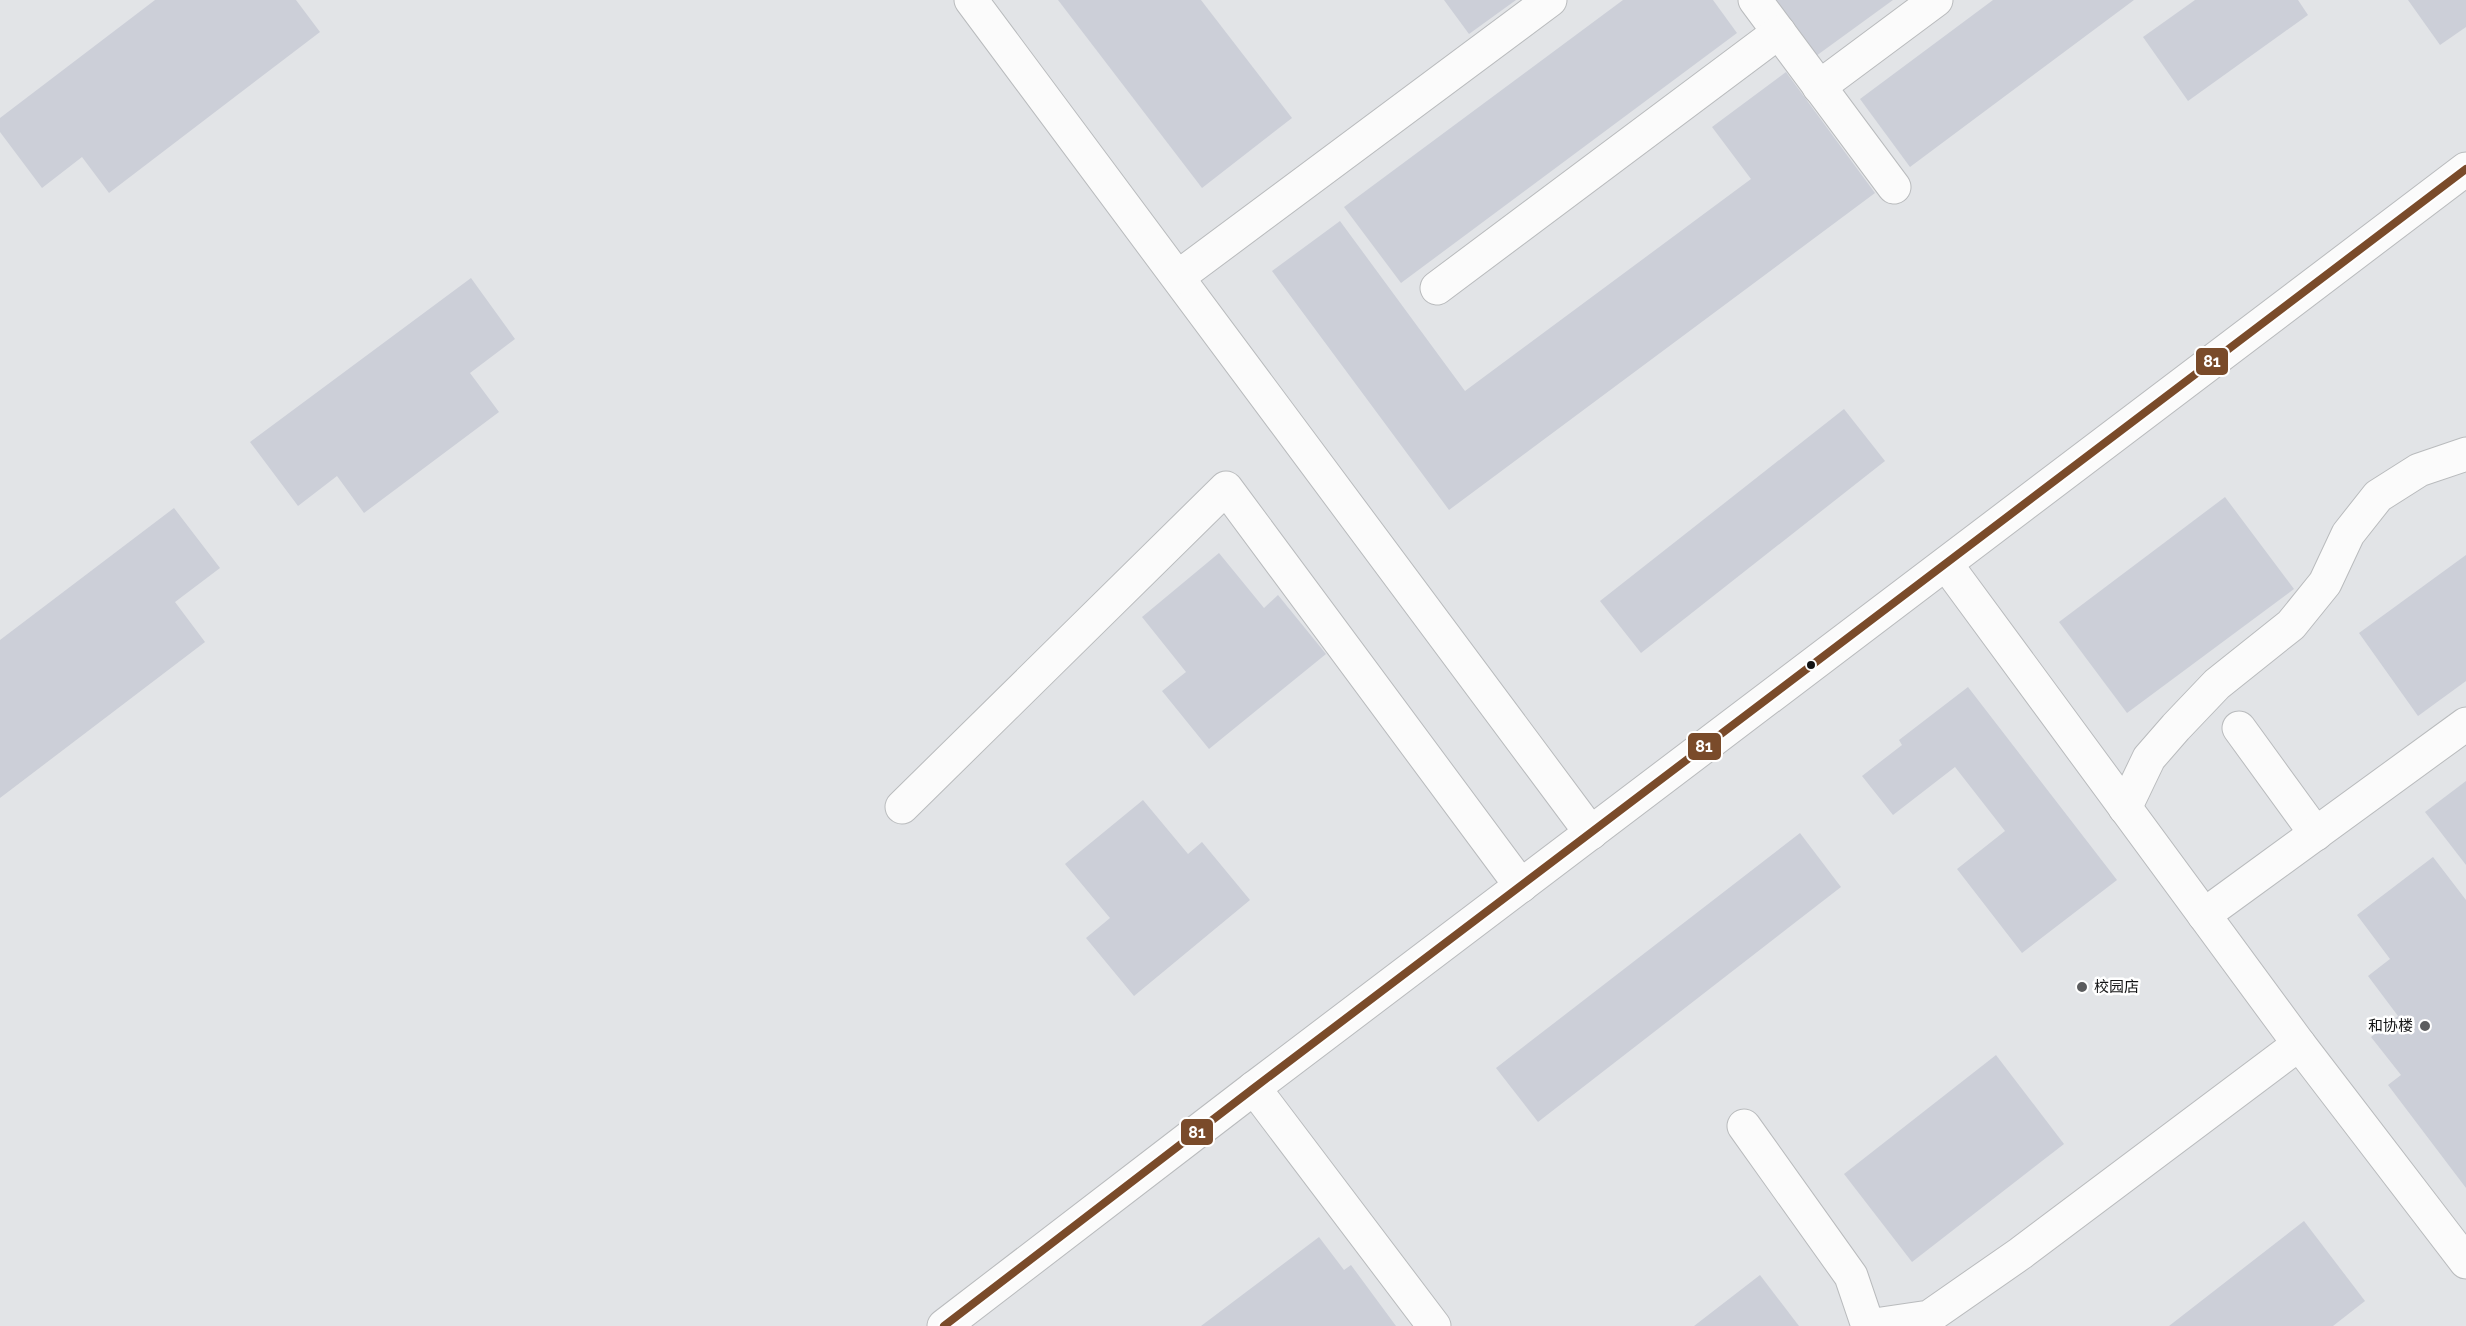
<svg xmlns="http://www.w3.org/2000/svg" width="2466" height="1326" font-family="Raleway,'Noto Sans SC',sans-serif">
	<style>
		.building { fill: #cccfd8 }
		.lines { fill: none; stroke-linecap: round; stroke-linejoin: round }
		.minor-casing { stroke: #b9bbbd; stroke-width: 35 }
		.minor { stroke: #fbfbfb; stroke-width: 33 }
		.bus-1-casing { stroke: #fff; stroke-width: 12 }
		.bus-1 { stroke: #7a4b2a; stroke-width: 8 }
		.bus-dot { fill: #121314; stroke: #fff; stroke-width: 2 }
		.poi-dot { fill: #5b5c5e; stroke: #fff; stroke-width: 2 }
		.labels { text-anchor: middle; stroke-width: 5; stroke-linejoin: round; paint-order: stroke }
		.poi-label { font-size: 15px; fill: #121314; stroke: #fff; text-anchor: start }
		.line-badge { stroke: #fff; stroke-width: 2 }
		.badge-label { font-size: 16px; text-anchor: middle; font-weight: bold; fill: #fff }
	</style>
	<rect width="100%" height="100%" fill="#e2e4e7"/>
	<!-- building -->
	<g class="building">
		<polygon points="155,0 296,0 320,32 109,193 82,157 42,188 0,132 0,118"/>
		<polygon points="1058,0 1201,0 1292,118 1202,188"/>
		<polygon points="1444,0 1516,0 1469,34"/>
		<polygon points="1623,0 1713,0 1737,33 1401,283 1344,207"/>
		<polygon points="1775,0 1893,0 1816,56"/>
		<polygon points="1993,0 2134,0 1910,167 1860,99"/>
		<polygon points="2195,0 2298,0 2308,15 2188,101 2143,37"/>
		<polygon points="2408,0 2466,0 2466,27 2440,45"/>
		<polygon points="1786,72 1875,193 1449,510 1272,271 1340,221 1465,391 1751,179 1712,127"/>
		<polygon points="471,278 515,339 470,373 499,412 364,513 337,476 298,506 250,442"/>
		<polygon points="1844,409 1885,461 1641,653 1600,601"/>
		<polygon points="2225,497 2294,589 2127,713 2059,622"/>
		<polygon points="174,508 220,568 175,602 205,642 0,798 0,640"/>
		<polygon points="1219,553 1264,608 1278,595 1326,654 1209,749 1162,691 1186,672 1142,617"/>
		<polygon points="2466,555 2466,681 2418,716 2359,633"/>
		<polygon points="1968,687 2117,880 2022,953 1957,869 2005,831 1955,767 1893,815 1862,776 1902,745 1899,740"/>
		<polygon points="2466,781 2466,865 2425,812"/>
		<polygon points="1143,800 1188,854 1202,842 1250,900 1134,996 1086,938 1110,918 1065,864"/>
		<polygon points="1800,833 1841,887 1538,1122 1496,1068"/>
		<polygon points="2433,857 2466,900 2466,1188 2388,1085 2401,1075 2371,1037 2398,1016 2368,976 2390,959 2357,915"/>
		<polygon points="1996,1055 2064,1144 1912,1262 1844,1174"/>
		<polygon points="2304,1221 2365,1301 2333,1326 2169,1326"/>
		<polygon points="1319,1237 1344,1270 1351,1265 1396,1326 1201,1326"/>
		<polygon points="1760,1275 1799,1326 1694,1326"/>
	</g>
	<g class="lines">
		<!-- minor casing -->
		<g class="minor-casing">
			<g id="minor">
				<polyline points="971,0 1591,833"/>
				<polyline points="1755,0 1894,187"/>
				<polyline points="1819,87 1936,0"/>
				<polyline points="1178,277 1550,0"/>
				<polyline points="1437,288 1779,32"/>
				<polyline points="1946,564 2299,1044"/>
				<polyline points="2239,728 2316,834"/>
				<polyline points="902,807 1226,488 1521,886"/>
				<polyline points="2125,808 2149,758 2176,727 2217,684 2291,625 2325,583 2348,534 2378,496 2419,470 2466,454"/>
				<polyline points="2204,915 2466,724"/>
				<polyline points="1254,1088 1434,1326"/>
				<polyline points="1744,1126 1851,1276 1868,1326"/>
				<polyline points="944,1326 1254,1088 2466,169"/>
				<polyline points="1868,1326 1929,1317 2021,1253 2299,1044 2466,1262"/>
			</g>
		</g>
		<!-- minor -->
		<use href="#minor" class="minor"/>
		<!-- bus-1 casing -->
		<g class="bus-1-casing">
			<polyline id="bus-1" points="944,1326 1254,1088 2466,169"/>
		</g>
		<!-- bus-1 -->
		<use href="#bus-1" class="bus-1"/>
	</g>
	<!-- markers -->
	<circle class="bus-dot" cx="1811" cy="665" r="5"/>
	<g class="poi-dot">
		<circle cx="2082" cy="987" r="6"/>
		<circle cx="2425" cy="1026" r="6"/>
	</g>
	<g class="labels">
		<!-- poi labels -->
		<g class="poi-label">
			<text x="2094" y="992">校园店</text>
			<text x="2413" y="1031" text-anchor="end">和协楼</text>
		</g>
	</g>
	<g class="line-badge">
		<rect x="2195" y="347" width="34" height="29" rx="6" fill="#7a4b2a"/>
		<rect x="1687" y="732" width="35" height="29" rx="6" fill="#7a4b2a"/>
		<rect x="1180" y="1118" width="34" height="28" rx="6" fill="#7a4b2a"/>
	</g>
	<g class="badge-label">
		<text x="2212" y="367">81</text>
		<text x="1704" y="752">81</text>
		<text x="1197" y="1138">81</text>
	</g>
</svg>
